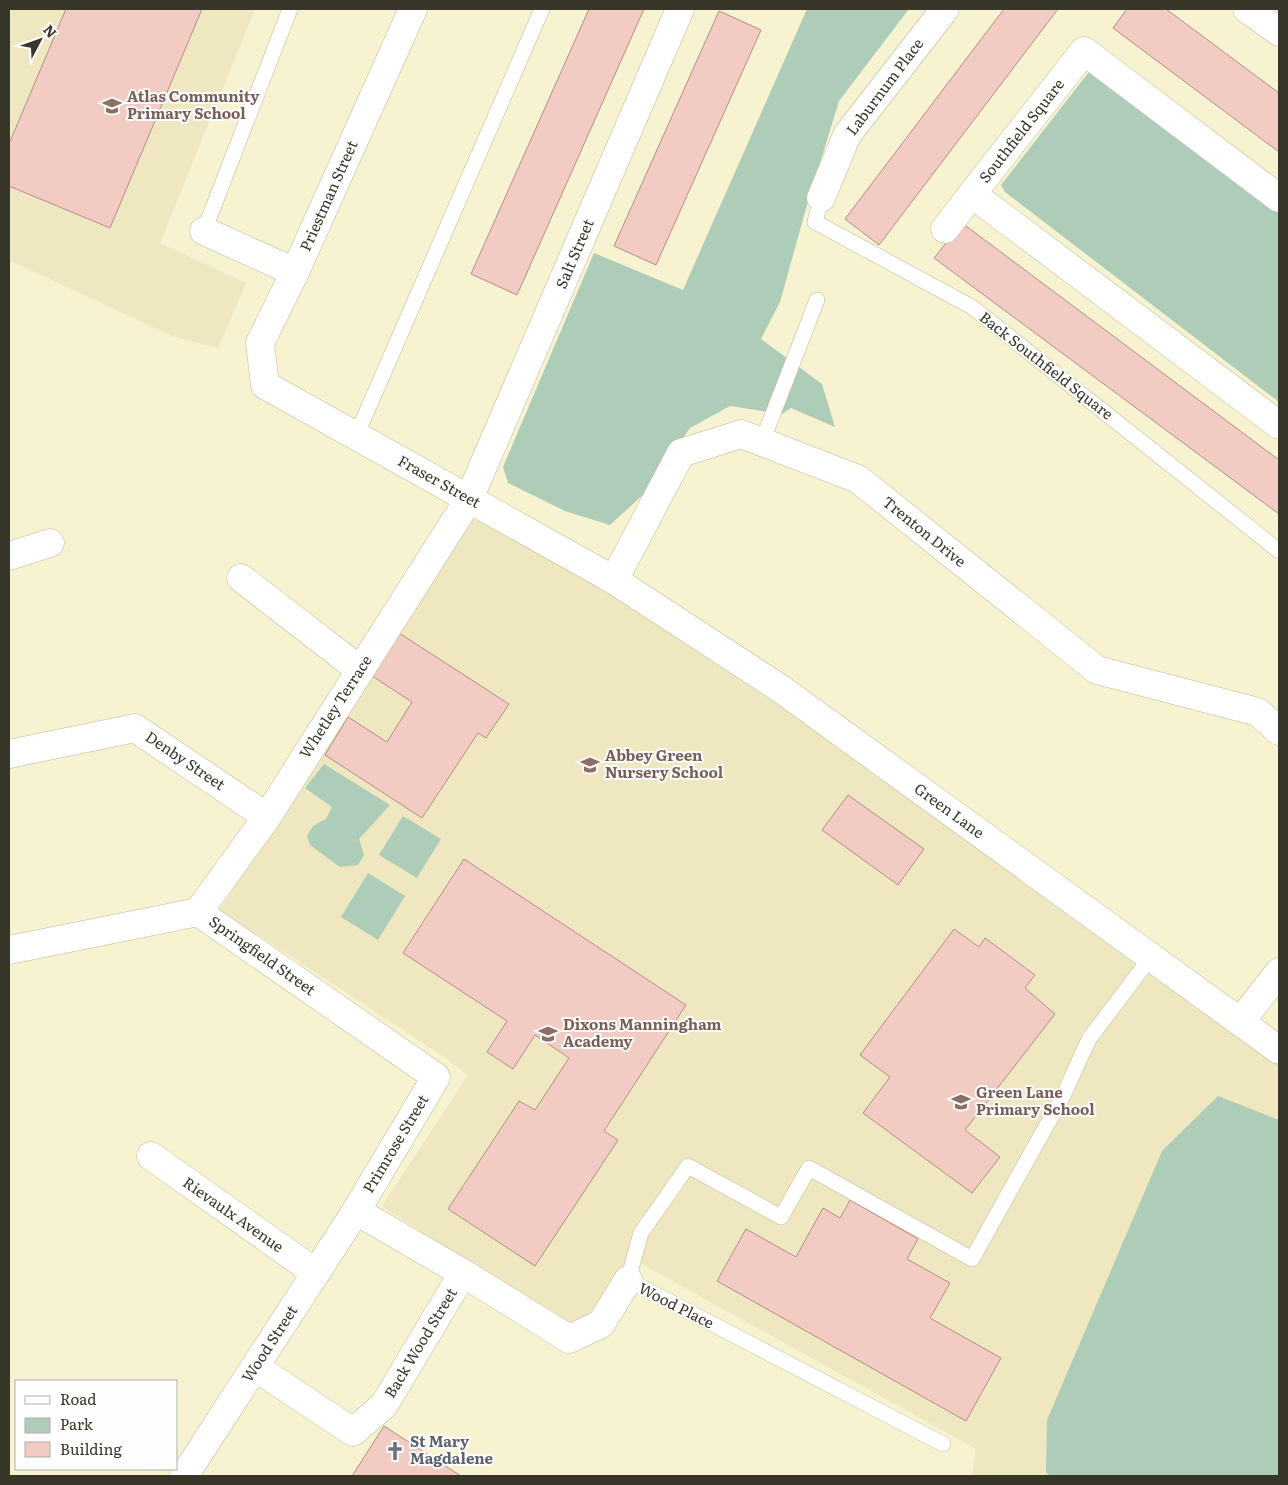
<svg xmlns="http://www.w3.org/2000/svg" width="1288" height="1485" font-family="Literata,serif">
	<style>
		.built { fill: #eee7bf }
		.green { fill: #aecdb8 }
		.building { fill: #f2cbc3; stroke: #b28f88 }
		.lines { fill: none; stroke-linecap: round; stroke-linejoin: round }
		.service-casing { stroke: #beb999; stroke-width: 16 }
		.minor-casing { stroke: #beb999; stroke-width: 29 }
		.service { stroke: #fff; stroke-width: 15 }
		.minor { stroke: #fff; stroke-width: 28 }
		.labels { text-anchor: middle; stroke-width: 4; stroke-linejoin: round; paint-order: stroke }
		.street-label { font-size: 15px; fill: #383629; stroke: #fefefe }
		.education-label { font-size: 15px; font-weight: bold; fill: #785e54; stroke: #fefefe; text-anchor: start }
		.worship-label { font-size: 15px; font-weight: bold; fill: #5b616d; stroke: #fefefe; text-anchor: start }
	</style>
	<rect width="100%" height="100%" fill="#f7f2d0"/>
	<!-- built -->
	<g class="built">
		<polygon points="9,9 255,9 160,243 246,283 218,348 172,336 9,260"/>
		<polygon points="472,517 609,594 852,754 1279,1064 1279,1476 972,1476 976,1449 631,1258 599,1305 567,1331 519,1294 382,1206 468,1075 438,1053 220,910 368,670"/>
	</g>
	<!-- green -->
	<g class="green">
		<polygon points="807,9 909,9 839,101 807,205 780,302 761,339 822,384 835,427 791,408 782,414 730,406 690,428 645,493 610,525 565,511 508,483 503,467 594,253 683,290"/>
		<polygon points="1092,68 1279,211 1279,402 1005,192 1001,185"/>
		<polygon points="324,764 390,805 359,839 364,855 358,865 340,867 310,845 307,836 313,826 326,819 332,807 305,788"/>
		<polygon points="403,816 441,839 417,878 379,855"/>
		<polygon points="368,873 405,896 378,940 341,917"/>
		<polygon points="1218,1096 1279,1120 1279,1476 1049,1476 1046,1472 1047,1420 1162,1151"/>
	</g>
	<!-- building -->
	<g class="building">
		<polygon points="66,9 202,9 110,228 9,186 9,144"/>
		<polygon points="589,9 644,9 517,295 471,274"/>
		<polygon points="1004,9 1058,9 879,245 845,219"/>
		<polygon points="1127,9 1166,9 1279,93 1279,152 1113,28"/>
		<polygon points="719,11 761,30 656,265 614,246"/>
		<polygon points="962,223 1279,460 1279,514 934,258"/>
		<polygon points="399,633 509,704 486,738 478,733 422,818 325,755 348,717 387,742 412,702 372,676"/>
		<polygon points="848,795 924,849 898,885 822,830"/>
		<polygon points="464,859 686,1005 604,1131 618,1140 535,1266 448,1209 519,1101 535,1110 569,1058 535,1035 513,1069 487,1052 507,1021 403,953"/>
		<polygon points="954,929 979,947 985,938 1035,975 1025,988 1055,1014 965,1130 1000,1157 972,1193 863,1113 890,1077 860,1055"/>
		<polygon points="850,1200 918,1239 907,1259 950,1283 930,1318 1001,1358 966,1421 717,1281 746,1229 796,1257 823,1208 840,1218"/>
		<polygon points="384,1426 461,1476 352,1476"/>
	</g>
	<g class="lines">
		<!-- service casing -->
		<g class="service-casing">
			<g id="service">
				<polyline points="821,198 815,222 972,307 1279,551"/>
				<polyline points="204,231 290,9"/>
				<polyline points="356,436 542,9"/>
				<polyline points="762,442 817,300"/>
				<polyline points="943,1444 628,1280 641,1233 688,1166 781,1217 809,1168 972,1259 1063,1096 1089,1039 1151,957"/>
			</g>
		</g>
		<!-- minor casing -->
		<g class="minor-casing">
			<g id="minor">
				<polyline points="413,9 295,272 260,343 265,385 614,580 781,689 1279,1050"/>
				<polyline points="1247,9 1279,32"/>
				<polyline points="821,198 847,135 945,9"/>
				<polyline points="1279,198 1084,51 972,194 1279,425"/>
				<polyline points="945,229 972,194"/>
				<polyline points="204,231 295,272"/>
				<polyline points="9,556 50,543"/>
				<polyline points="241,578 360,670"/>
				<polyline points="614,580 681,453 741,434 858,479 1097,670 1258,712 1279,731"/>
				<polyline points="9,754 135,728 267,817"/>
				<polyline points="198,912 267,817 469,499 680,9"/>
				<polyline points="9,950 198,912 436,1077 356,1211 184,1476"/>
				<polyline points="1240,1022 1279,972"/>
				<polyline points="151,1156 316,1273"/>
				<polyline points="356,1211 463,1273 569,1339 601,1324 628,1280"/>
				<polyline points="255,1367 353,1432 384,1405 463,1273"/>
			</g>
		</g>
		<!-- service -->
		<use href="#service" class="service"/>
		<!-- minor -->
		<use href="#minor" class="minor"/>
	</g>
	<!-- icons -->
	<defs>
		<g id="school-bare" transform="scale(1.5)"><path d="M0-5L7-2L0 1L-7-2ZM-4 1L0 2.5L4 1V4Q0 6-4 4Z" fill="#8d6e63" stroke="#fefefe" stroke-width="2.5" paint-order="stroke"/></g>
		<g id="church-bare" transform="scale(1.5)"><path d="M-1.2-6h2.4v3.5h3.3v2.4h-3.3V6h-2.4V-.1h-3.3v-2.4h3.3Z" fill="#6b7280" stroke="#fefefe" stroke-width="2.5" paint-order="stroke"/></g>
	</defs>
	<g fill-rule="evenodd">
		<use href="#school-bare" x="112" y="106"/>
		<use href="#school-bare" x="590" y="765"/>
		<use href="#school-bare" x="548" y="1034"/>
		<use href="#school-bare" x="961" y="1102"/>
		<use href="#church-bare" x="395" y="1451"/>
	</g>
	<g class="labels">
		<!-- street labels -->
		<g class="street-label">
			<text transform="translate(885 87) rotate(-53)" y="5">Laburnum Place</text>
			<text transform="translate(1022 131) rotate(-52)" y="5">Southfield Square</text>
			<text transform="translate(329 196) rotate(-66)" y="5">Priestman Street</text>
			<text transform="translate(575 254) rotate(-67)" y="5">Salt Street</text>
			<text transform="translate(1046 366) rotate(38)" y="5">Back Southfield Square</text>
			<text transform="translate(439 482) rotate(29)" y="5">Fraser Street</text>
			<text transform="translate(924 532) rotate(39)" y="5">Trenton Drive</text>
			<text transform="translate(336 707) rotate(-57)" y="5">Whetley Terrace</text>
			<text transform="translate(185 761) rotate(34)" y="5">Denby Street</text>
			<text transform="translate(949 811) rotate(36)" y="5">Green Lane</text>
			<text transform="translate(262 956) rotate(35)" y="5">Springfield Street</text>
			<text transform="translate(396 1144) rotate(-59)" y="5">Primrose Street</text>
			<text transform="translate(233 1215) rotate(35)" y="5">Rievaulx Avenue</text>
			<text transform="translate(676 1306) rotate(27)" y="5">Wood Place</text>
			<text transform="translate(421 1343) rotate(-59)" y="5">Back Wood Street</text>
			<text transform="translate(270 1344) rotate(-57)" y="5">Wood Street</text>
		</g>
		<!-- education labels -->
		<g class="education-label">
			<text x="127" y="102">Atlas Community<tspan x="127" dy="17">Primary School</tspan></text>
			<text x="605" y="761">Abbey Green<tspan x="605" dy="17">Nursery School</tspan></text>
			<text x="563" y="1030">Dixons Manningham<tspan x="563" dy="17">Academy</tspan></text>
			<text x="976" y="1098">Green Lane<tspan x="976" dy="17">Primary School</tspan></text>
		</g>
		<!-- worship labels -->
		<g class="worship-label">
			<text x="410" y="1447">St Mary<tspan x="410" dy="17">Magdalene</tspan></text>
		</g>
	</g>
	<!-- border -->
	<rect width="1288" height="1485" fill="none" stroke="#383629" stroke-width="20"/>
	<!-- legend -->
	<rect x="15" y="1380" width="162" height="90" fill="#fefefe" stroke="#afaea9"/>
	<rect x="25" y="1396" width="25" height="8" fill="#ffffff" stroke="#afaea9"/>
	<text x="60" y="1405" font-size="15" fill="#383629">Road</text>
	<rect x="25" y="1418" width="25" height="15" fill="#aecdb8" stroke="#afaea9"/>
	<text x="60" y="1430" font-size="15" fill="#383629">Park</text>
	<rect x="25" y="1442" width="25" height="15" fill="#f2cbc3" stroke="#afaea9"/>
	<text x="60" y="1455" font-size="15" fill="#383629">Building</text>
	<!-- north arrow -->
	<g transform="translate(40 40) rotate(49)" stroke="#fefefe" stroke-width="4" paint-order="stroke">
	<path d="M0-4L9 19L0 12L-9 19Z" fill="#383629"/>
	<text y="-8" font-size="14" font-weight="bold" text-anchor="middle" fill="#383629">N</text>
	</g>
</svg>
